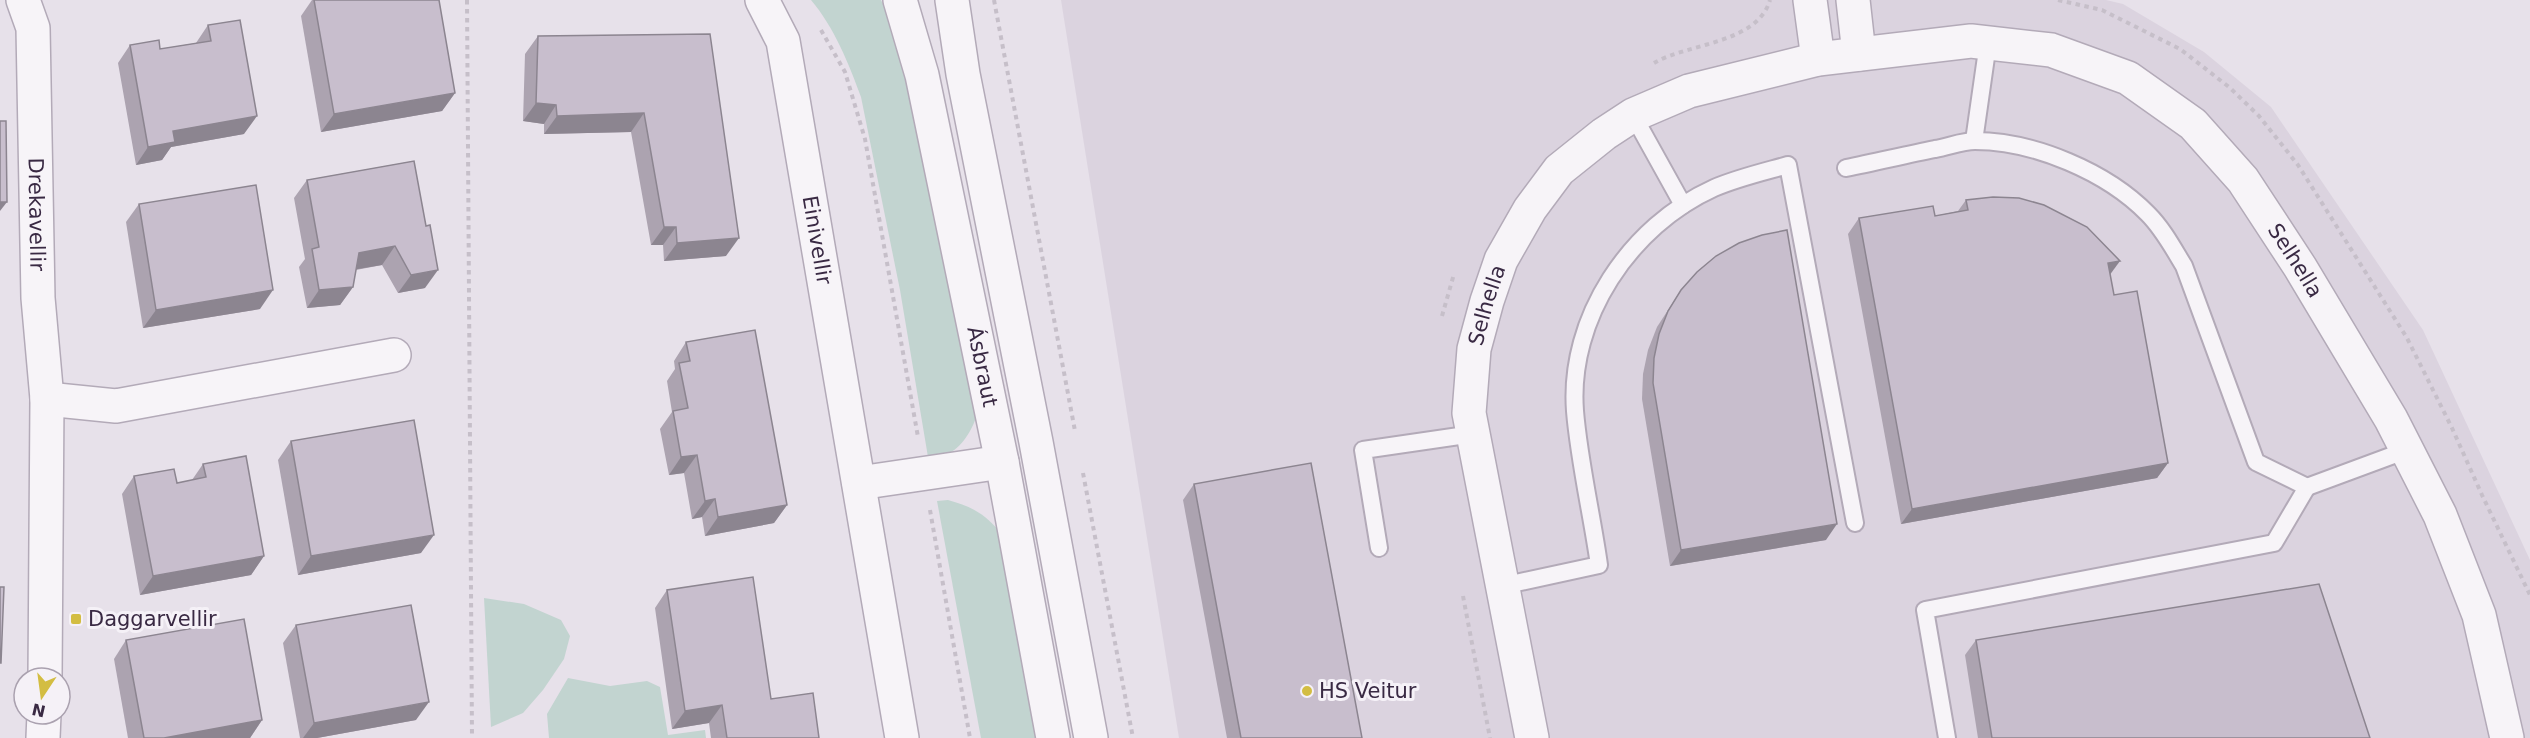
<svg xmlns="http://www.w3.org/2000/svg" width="2530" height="738" font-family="'DejaVu Sans',sans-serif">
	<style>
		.built { fill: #dbd3df }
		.green { fill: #c2d4d0 }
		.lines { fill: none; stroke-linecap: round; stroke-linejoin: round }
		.service-casing { stroke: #b3aab8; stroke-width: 20 }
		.minor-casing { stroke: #b3aab8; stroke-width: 36 }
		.tertiary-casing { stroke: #b3aab8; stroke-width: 36 }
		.path { stroke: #c6bfc9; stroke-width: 4; stroke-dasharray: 4.5 4.5; stroke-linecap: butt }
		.service { stroke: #f7f4f8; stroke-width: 16 }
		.minor { stroke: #f7f4f8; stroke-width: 33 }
		.tertiary { stroke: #f7f4f8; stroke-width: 33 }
		.wall { fill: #aca3b0 }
		.shaded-wall { fill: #8c8590 }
		.building { fill: #c8becd; stroke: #8c8590; stroke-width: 1.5 }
		.poi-dot { fill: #d3bd42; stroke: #f5f1f7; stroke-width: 2 }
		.labels { text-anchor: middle; stroke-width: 6; stroke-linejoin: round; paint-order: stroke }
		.street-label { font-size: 21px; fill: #392943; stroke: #f5f1f7 }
		.poi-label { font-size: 21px; fill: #392943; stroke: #f5f1f7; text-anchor: start }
	</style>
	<rect width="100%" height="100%" fill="#e7e1ea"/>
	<!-- built -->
	<polygon class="built" points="1061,0 2106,0 2123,4 2204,52 2271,107 2423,330 2530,560 2530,738 1179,738"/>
	<!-- green -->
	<g class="green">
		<path d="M811 0H881L906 52 977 415C968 441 955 454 929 463L900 290 861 97C849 64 834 27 811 0Z"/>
		<path d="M948 500C970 506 984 513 999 531L1037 738H981L937 501Z"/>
		<polygon points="484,598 524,604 561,620 570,636 564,659 543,690 523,713 491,727"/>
		<polygon points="568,678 610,686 647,681 660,687 668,735 705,730 706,738 549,738 547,714"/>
	</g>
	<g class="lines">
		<!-- service casing -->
		<g class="service-casing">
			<g id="service">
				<polyline points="1633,115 1683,205"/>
				<polyline points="1974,141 1988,43"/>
				<path d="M1846 168C1876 162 1905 155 1935 149 1948 147 1962 141 1975 141 2034 141 2107 172 2148 214 2163 229 2173 248 2184 266L2256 462 2307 487 2407 450"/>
				<polyline points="1379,548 1363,450 1473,434"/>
				<path d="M1502 586 1599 565C1592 515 1579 461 1575 411 1568 318 1630 226 1714 188 1737 178 1763 172 1788 165L1855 523"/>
				<polyline points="1947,738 1925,610 2274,543 2307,487"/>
			</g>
		</g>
		<!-- minor casing -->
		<g class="minor-casing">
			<g id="minor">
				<path id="s1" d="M23 0 33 28 38 298 47 399 45 678"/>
				<path id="s2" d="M762 0 783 41 902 738"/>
				<polyline points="1810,0 1818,59"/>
				<polyline points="1853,0 1859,54"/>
				<polyline points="47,399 116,406 394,355"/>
				<polyline points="859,483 1002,462"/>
				<polyline points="43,738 44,714"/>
				<path id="s3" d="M1532 738 1469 413 1474 349 1487 301 1501 260 1530 209 1559 170 1604 134 1633 115 1689 91 1818 59 1971 41 2051 50 2128 78 2193 124 2243 180 2300 267 2391 419 2440 515 2479 615 2507 738"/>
			</g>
		</g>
		<!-- tertiary casing -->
		<g class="tertiary-casing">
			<g id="tertiary">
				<path id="s4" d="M900 0 922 75 1002 462 1053 738"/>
				<polyline points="952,0 963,74 1036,442 1091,738"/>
			</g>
		</g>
		<!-- path -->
		<g class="path">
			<polyline points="467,0 472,738"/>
			<polyline points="994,0 1075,431"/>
			<polyline points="2058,0 2102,10 2180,49 2229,87 2259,116 2298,165 2407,338 2452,428 2482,495 2530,595"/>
			<polyline points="821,30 845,72 865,139 918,437"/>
			<path d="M1654 63C1688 43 1757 44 1770 0"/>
			<polyline points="1442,316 1454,274"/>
			<polyline points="1083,473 1133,738"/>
			<polyline points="930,510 970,738"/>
			<polyline points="1463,596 1490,738"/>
		</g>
		<!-- service -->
		<use href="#service" class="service"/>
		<!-- minor -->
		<use href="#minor" class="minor"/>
		<!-- tertiary -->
		<use href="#tertiary" class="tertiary"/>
	</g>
	<!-- wall -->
	<g class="wall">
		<polygon points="312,0 439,0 455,93 442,111 321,132 301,16"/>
		<polygon points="208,25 244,134 171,147 162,160 136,165 118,63 130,45 160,49 196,43"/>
		<polygon points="710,34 726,256 664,261 663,245 651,245 631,132 544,134 544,124 523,121 525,54 538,36"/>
		<polygon points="414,161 425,288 398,293 382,265 356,270 353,287 340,305 307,308 299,267 305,259 294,198 307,180"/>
		<polygon points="1966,200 2110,275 2114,295 2168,463 2157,478 1901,524 1848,234 1859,218 1935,216 1958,211"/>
		<polygon points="139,204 260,309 143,328 126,222"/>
		<polygon points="1681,290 1826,540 1670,566 1642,399 1643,374 1648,350 1657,327"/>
		<polygon points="686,342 787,505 774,523 705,536 702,517 692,519 684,473 669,475 660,429 672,412 667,381 675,369 674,361"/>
		<polygon points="291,441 421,553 298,575 278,460"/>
		<polygon points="203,464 264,556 251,575 140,595 122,494 134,476 177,483 192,480"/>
		<polygon points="1194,484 1362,738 1227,738 1183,500"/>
		<polygon points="667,590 771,699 819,738 711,738 709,723 672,729 655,608"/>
		<polygon points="296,625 416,720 317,738 300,738 283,643"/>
		<polygon points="126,640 262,720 250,738 128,738 114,659"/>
		<polygon points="1976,640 2370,738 1978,738 1965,655"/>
	</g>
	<!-- shaded-wall -->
	<g class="shaded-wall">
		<polygon points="455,93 442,111 321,132 334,114"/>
		<polygon points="536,103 556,105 544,124 523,121"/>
		<polygon points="644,113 631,132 544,134 557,116"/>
		<polygon points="257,116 244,134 171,147 162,160 136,165 148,147 173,131"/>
		<polygon points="0,202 7,202 0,211"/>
		<polygon points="664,227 676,227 663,245 651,245"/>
		<polygon points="739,238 726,256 664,261 677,243"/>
		<polygon points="395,246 382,265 346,271 359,253"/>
		<polygon points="2120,261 2109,276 2108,263"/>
		<polygon points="438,270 425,288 398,293 411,275"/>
		<polygon points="353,287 340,305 307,308 319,290"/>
		<polygon points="273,290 260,309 143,328 156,310"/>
		<polygon points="697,455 684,473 669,475 681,457"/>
		<polygon points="2168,463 2157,478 1901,524 1912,509"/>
		<polygon points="715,499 702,517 692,519 705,501"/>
		<polygon points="787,505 774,523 705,536 718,517"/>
		<polygon points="1837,524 1826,540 1670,566 1681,550"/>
		<polygon points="434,535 421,553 298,575 311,556"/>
		<polygon points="264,556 251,575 140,595 153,576"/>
		<polygon points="429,702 416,720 317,738 303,738 314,723"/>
		<polygon points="722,705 709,723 672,729 685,711"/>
		<polygon points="262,720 250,738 164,738"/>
	</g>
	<!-- building -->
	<g class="building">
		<polygon points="314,0 439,0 455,93 334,114"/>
		<polygon points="240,20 257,116 173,131 175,142 148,147 130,45 159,40 160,49 211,41 208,25"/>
		<polygon points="710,34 739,238 677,243 676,227 664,227 644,113 557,116 556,105 536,103 538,36"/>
		<polygon points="0,121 6,121 7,202 0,202"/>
		<polygon points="414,161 426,226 430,225 438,270 411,275 395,246 359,253 353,287 319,290 312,249 319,247 307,180"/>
		<polygon points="256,185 273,290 156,310 139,204"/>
		<polygon points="1993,197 2019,198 2044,205 2087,227 2120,261 2108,263 2114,295 2137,291 2168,463 1912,509 1859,218 1933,206 1935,216 1968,210 1966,200"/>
		<polygon points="1787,230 1837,524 1681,550 1653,383 1654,358 1659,334 1668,311 1681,290 1697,272 1716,256 1739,243 1762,235"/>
		<polygon points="755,330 787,505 718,517 715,499 705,501 697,455 681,457 673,411 688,408 679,363 690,361 686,342"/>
		<polygon points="414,420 434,535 311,556 291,441"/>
		<polygon points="246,456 264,556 153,576 134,476 174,469 177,483 206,477 203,464"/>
		<polygon points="1311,463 1362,738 1241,738 1194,484"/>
		<polygon points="753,577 771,699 813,693 819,738 727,738 722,705 685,711 667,590"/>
		<polygon points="2319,584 2370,738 1992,738 1976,640"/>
		<polygon points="0,587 4,587 1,663 0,663"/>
		<polygon points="411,605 429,702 314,723 296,625"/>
		<polygon points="244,619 262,720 164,738 144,738 126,640"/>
	</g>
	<!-- markers -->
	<g class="poi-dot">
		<rect x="70" y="613" width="12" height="12" rx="3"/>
		<circle cx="1307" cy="691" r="6"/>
	</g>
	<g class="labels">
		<!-- street labels -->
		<g class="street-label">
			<text dy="7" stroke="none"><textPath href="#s1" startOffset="216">Drekavellir</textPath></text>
			<text dy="7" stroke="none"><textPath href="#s2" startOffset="248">Einivellir</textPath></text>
			<text dy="7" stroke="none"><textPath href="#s3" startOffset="1449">Selhella</textPath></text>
			<text dy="7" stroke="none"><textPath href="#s3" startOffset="441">Selhella</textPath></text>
			<text dy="7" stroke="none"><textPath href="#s4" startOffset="376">Ásbraut</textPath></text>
		</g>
		<!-- poi labels -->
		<g class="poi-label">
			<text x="88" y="626">Daggarvellir</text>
			<text x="1319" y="698">HS Veitur</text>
		</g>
	</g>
	<!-- north arrow -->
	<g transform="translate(42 696) rotate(193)"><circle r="28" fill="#f5f1f7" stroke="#aaa1af" stroke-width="1.5"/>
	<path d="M0-4.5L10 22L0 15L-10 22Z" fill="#d3bd42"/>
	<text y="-9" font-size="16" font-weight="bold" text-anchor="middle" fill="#392943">N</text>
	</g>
</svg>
